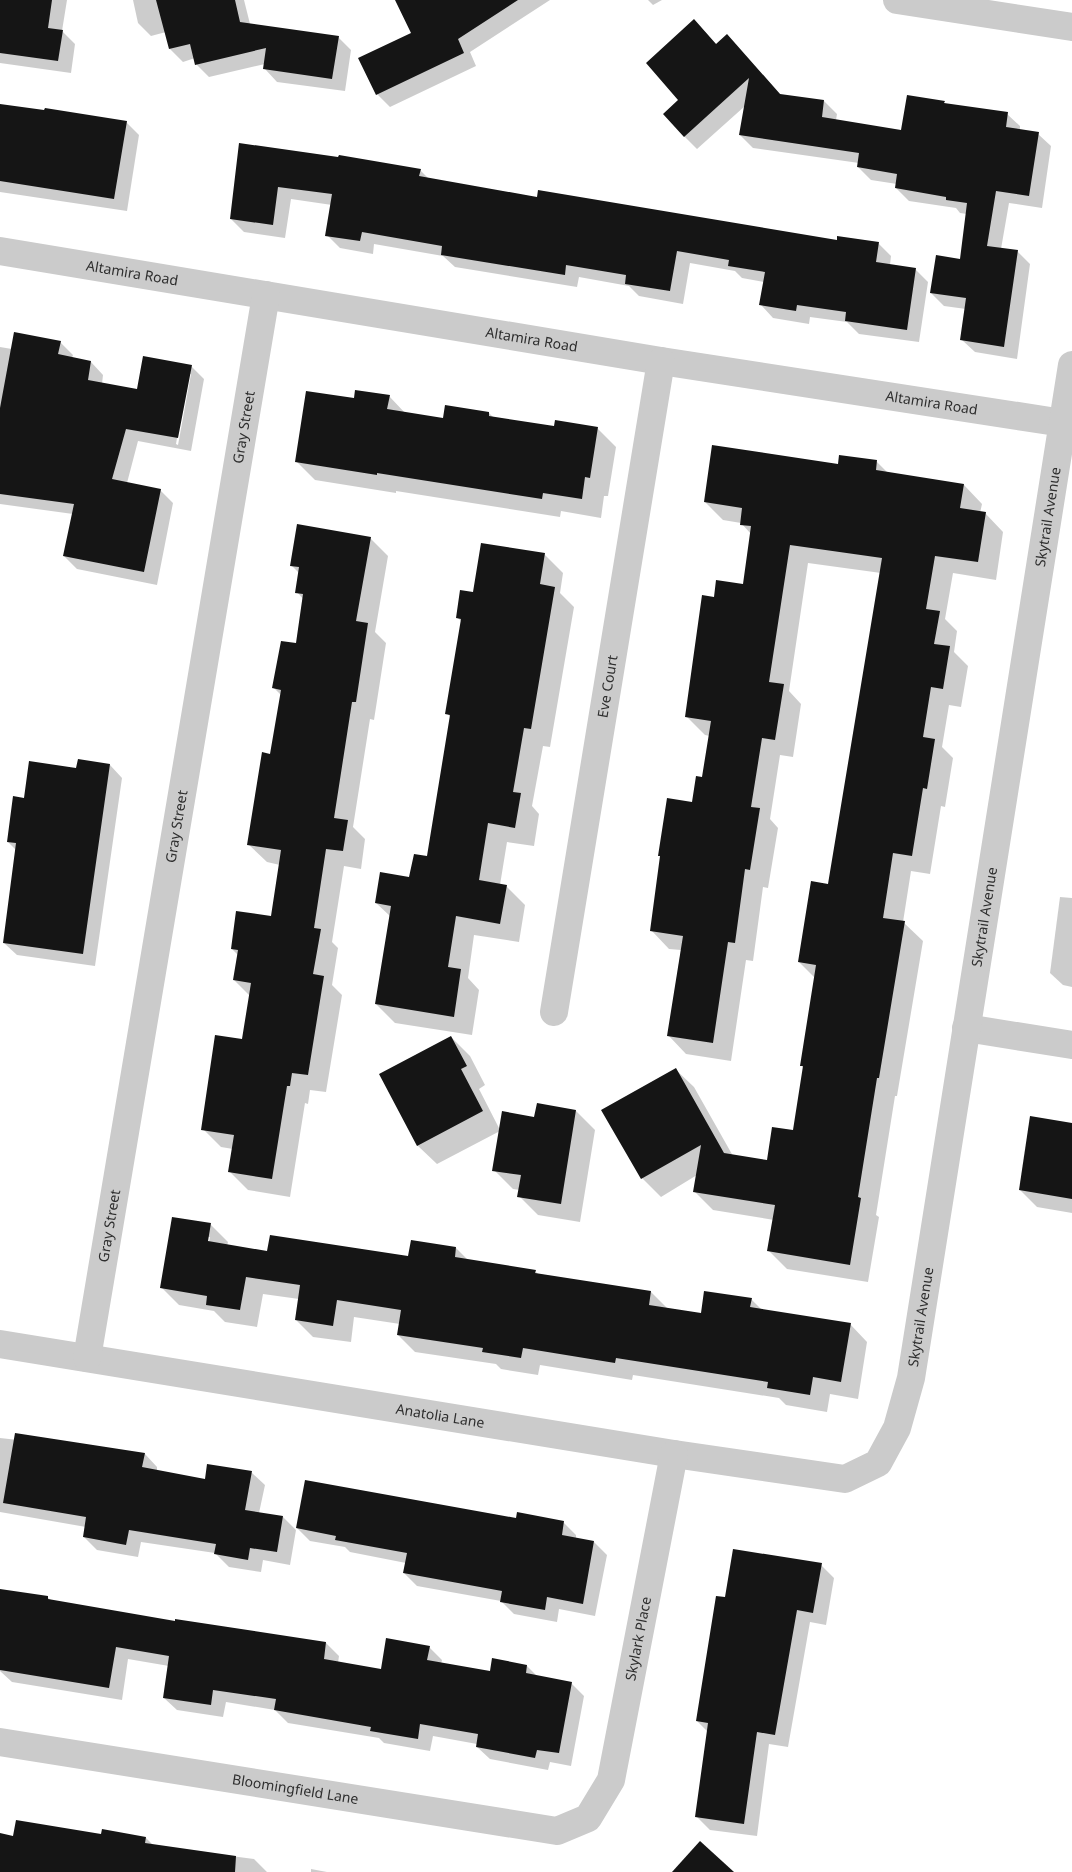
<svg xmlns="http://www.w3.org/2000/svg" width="1072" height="1872" font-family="'Noto Sans',sans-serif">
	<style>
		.shadow { fill: #0003; fill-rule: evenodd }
		.building { fill: #151515 }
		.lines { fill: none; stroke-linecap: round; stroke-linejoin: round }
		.street { stroke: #cbcbcb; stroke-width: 28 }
		.labels { text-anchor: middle; stroke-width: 5; stroke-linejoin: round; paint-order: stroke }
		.street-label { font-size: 14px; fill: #2e2e2e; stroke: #fff }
	</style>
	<rect width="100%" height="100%" fill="#fff"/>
	<!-- shadow -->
	<g class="shadow">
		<polygon points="0,0 67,0 62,31 75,44 71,73 0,63"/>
		<polygon points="133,0 244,0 250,24 338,37 351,50 345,91 277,82 265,69 265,64 209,77 197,65 195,58 183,62 170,49 166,32 151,36 138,23"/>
		<polygon points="397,0 550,0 470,52 476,66 390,107 377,94 413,34"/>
		<polygon points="648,0 662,0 653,5"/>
		<polygon points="694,20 717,45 727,36 782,96 824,101 837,114 836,120 902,132 944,103 946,104 1007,114 1020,126 1020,131 1038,134 1051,146 1042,208 1009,203 1001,249 1017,251 1030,264 1017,359 975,352 962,340 966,309 944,306 931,293 961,260 967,214 960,213 956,208 909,201 896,188 897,184 871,180 858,167 859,163 753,148 740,135 745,106 697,149 684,136 680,100"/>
		<polygon points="0,105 126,122 139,135 127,211 0,192"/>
		<polygon points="240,144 420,170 429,179 538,199 838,241 878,243 891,256 890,265 915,269 928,282 919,342 859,334 847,322 810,317 809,324 773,318 761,305 764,282 742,278 735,271 690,263 683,304 639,296 629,286 579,277 577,287 455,267 443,256 374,244 373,254 340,248 327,235 332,205 291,199 285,238 244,232 231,219"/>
		<path d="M60 342 73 355 72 358 91 362 103 375 102 384 138 390 191 366 204 379 191 451 138 441 127 483 160 490 173 503 157 585 77 569 64 556 73 514 0 504V347L12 349ZM188 374H191L178 445 176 444Z"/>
		<polygon points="389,396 406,414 444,420 489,413 494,418 555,428 597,428 616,447 608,496 604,496 601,518 561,511 560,517 396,491 396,493 315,480 296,461 355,400"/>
		<polygon points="877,462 888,473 964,485 982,504 980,513 985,513 1003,532 996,580 953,573 945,619 957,631 954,652 968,666 961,707 949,705 942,747 953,758 945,807 941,806 930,874 911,871 903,922 923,941 897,1096 895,1096 876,1215 879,1217 868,1282 787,1269 769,1251 774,1220 713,1210 695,1192 697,1175 661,1197 642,1178 675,1069 694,1087 733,1156 768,1161 794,1132 804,1069 801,1065 815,978 799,962 829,886 881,573 808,563 789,691 801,704 793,757 780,755 770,819 778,828 768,888 763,887 753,961 746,960 731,1061 686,1054 668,1035 681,950 669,949 651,930 693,804 703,779 710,736 705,735 686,716 715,598 744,585 751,534 741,523 723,520 705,502 839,465"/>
		<polygon points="370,538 388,556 375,632 386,643 374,720 370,719 353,827 365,839 361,869 344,866 332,942 338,948 332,985 342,995 326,1092 310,1090 308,1104 305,1103 290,1197 248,1190 230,1172 233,1149 221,1147 203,1129 243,1040 250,996 234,980 238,955 232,949 272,918 280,865 267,862 248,844 271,755 281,695 274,688 297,645 304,600 297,592 300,574 292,566"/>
		<polygon points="544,554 563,573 560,593 574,607 550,747 543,746 532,806 539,814 534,846 507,842 500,885 506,886 525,905 519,942 474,935 468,978 479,990 472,1035 395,1023 376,1004 390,916 376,903 410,879 428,858 451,718 447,713 462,622 457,617 474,593"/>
		<polygon points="110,765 122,778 95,966 17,955 4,943 16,850 8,842 25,799 77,770"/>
		<polygon points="1060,897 1072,898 1072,987 1063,985 1050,973"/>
		<polygon points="451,1037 470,1056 485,1085 479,1089 500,1130 536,1118 538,1105 576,1111 595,1130 580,1222 538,1215 519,1196 520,1190 513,1189 494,1170 500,1131 437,1164 418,1146 381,1074"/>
		<polygon points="1072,1125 1072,1213 1037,1207 1020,1190"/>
		<path d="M210 1224 228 1242 227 1246 268 1252 409 1258 456 1248 468 1260 535 1271 538 1274 651 1292 668 1309 702 1314 751 1299 762 1310 850 1324 867 1342 858 1399 830 1394 827 1412 786 1405 779 1398 633 1375 632 1380 540 1365 538 1375 501 1369 496 1364 415 1352 398 1335 400 1324 354 1317 351 1342 313 1337 296 1320 299 1299 263 1294 257 1327 225 1322 214 1311 179 1305 162 1288ZM208 1237H210L208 1248Z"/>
		<polygon points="0,1438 145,1454 157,1467 157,1471 206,1480 252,1473 265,1485 259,1513 283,1517 296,1530 290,1565 263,1560 261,1572 229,1567 215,1553 141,1542 138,1557 97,1550 84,1537 86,1527 0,1512"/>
		<polygon points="517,1519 563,1522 576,1535 576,1539 594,1542 607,1555 595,1616 559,1609 557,1622 514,1614 501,1601 417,1586 404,1573 406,1563 350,1552 345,1547 310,1541 297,1528"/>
		<polygon points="821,1565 834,1578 826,1625 810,1622 788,1747 769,1744 757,1836 710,1830 697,1817 708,1732 697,1721 726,1598"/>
		<polygon points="0,1590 47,1597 52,1601 176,1622 326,1643 339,1656 338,1663 382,1670 429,1647 442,1660 441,1664 491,1672 527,1666 537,1676 571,1683 584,1696 571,1766 550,1762 548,1770 490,1759 477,1747 477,1744 433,1736 430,1751 384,1743 379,1738 288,1723 275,1710 226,1702 223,1717 177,1710 164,1698 169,1666 128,1659 122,1700 12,1682 0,1671"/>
		<polygon points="0,1835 14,1837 102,1836 146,1838 154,1846 254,1859 267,1872 0,1872"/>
		<polygon points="311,1869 327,1872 311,1872"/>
	</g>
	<!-- building -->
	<g class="building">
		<polygon points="0,0 52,0 48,28 63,30 58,61 0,53"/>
		<polygon points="156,0 235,0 240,22 339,36 332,79 263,69 266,48 195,65 190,44 169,49"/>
		<polygon points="395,0 518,0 458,39 464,53 376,95 358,58 411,33"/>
		<polygon points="694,19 716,44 727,34 780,94 824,100 822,117 901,130 907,95 945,101 944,103 1008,112 1006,127 1039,132 1029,196 996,191 987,246 1018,250 1004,347 960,340 966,298 930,293 936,255 960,259 967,203 946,200 946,197 895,188 897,174 857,167 859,153 739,135 749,78 684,137 663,114 678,100 646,63"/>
		<polygon points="0,104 44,110 45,108 127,121 114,199 0,181"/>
		<polygon points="239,143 338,157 339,155 421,169 419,176 537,197 538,190 837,240 837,236 879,242 876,262 916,268 907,330 845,321 846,312 797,305 796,311 759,305 765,272 728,266 729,260 677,251 670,291 625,284 626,275 566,265 565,275 441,255 442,246 362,232 360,241 325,236 332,194 278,187 273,225 230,219"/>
		<polygon points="14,332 61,341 58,354 91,361 88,380 137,389 143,356 192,365 178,438 126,429 112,479 161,489 144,572 63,556 74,504 0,494 0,408"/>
		<polygon points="355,390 390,395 387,409 443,418 445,405 489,412 489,416 554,426 555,420 598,427 590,478 585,477 582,499 543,493 542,499 377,473 377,475 295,462 306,391 354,398"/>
		<polygon points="712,445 838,464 839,455 877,460 876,470 964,484 960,508 986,512 978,562 935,556 926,609 940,611 934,644 950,646 943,689 931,687 923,737 935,739 927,789 923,788 912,856 893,853 883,918 905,921 879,1078 877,1078 858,1197 861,1198 850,1265 767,1251 775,1205 693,1192 701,1145 641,1179 601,1110 676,1068 724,1153 767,1160 772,1127 793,1130 803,1066 800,1066 816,965 798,962 811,881 828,884 882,558 790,545 769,682 784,684 775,740 762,738 751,807 760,808 750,870 745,869 735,943 728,942 713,1043 667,1036 683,936 650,931 660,856 658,856 667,798 692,802 696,776 702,777 711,721 685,717 702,595 714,597 716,580 743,584 751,526 740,525 742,508 704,502"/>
		<polygon points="297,524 371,537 356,621 368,623 356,702 352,702 334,818 348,820 343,851 326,849 314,928 321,929 313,974 324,976 308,1075 292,1073 290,1086 287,1086 272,1179 228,1172 234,1135 201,1130 215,1035 242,1039 251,983 233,980 238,950 231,949 236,911 271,916 281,850 247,845 262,752 270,754 281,690 272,688 281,641 296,643 303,594 295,593 299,567 290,566"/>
		<polygon points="481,543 545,553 540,584 555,587 531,729 524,728 513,792 521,793 515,828 488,823 479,880 507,885 500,924 456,916 448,967 461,969 454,1017 375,1004 391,906 375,903 380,872 409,877 414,854 427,856 450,715 445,714 461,619 456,618 460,590 473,592"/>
		<polygon points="78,759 110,764 83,954 3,943 16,843 7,842 13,796 24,798 29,761 76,768"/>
		<polygon points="451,1036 467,1066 461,1069 483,1111 417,1146 379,1074"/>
		<polygon points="537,1103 576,1110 561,1204 517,1197 521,1175 492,1171 502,1111 534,1117"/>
		<polygon points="1030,1116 1072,1123 1072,1199 1019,1190"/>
		<polygon points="172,1217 211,1223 208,1241 267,1251 270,1235 408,1256 411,1240 456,1247 455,1257 536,1270 535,1273 651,1291 649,1305 701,1313 704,1291 752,1298 750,1307 851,1323 841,1382 813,1377 810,1395 767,1388 768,1382 616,1358 615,1363 523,1348 521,1358 482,1352 483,1348 397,1335 401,1310 337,1300 333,1326 295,1320 300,1285 246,1277 240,1310 206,1305 207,1296 160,1288"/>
		<polygon points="15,1433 145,1453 142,1467 205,1479 207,1464 252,1471 245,1510 283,1516 277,1552 250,1548 248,1560 214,1554 216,1544 129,1530 126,1545 83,1537 86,1517 3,1503"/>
		<polygon points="305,1480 516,1518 517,1512 564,1521 562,1535 594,1541 583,1604 547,1597 545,1610 500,1602 502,1591 403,1573 407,1553 335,1540 336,1536 296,1528"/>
		<polygon points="733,1549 822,1563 813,1613 797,1610 775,1735 757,1732 744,1824 695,1817 708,1723 696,1721 716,1596 725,1597"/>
		<polygon points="0,1589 48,1596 48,1599 175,1621 175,1619 326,1642 324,1659 381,1669 386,1638 430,1646 427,1660 490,1671 492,1658 527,1665 526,1673 572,1682 559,1753 537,1750 535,1758 476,1747 478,1734 420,1724 418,1739 370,1731 371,1727 274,1710 276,1699 213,1690 211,1705 163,1698 169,1656 116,1647 109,1688 0,1670"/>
		<polygon points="16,1820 101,1834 102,1829 146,1837 145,1843 236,1856 235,1872 0,1872 0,1833 13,1836"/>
		<polygon points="700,1841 734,1872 672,1872"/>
	</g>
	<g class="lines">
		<!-- street -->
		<g class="street">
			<polyline points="897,0 1072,27"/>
			<path id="s1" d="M0 251 661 361 1063 423"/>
			<path id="s2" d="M554 1012 661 361"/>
			<polyline points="966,1028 1072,1045"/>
			<path id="s3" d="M0 1344 674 1454 845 1479 878 1463 897 1428 911 1378 1072 365"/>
			<path id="s4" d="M87 1358 266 295"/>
			<path id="s5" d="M0 1742 557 1831 588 1818 611 1780 674 1454"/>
		</g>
	</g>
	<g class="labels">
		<!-- street labels -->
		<g class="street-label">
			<text dy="5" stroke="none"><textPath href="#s1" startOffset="134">Altamira Road</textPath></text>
			<text dy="5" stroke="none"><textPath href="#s1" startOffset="539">Altamira Road</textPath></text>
			<text dy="5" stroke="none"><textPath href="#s1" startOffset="944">Altamira Road</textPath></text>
			<text dy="5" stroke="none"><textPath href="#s4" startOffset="944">Gray Street</textPath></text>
			<text dy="5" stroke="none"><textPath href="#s3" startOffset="1856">Skytrail Avenue</textPath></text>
			<text dy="5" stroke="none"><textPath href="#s2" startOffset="330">Eve Court</textPath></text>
			<text dy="5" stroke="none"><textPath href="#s4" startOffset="539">Gray Street</textPath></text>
			<text dy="5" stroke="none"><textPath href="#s3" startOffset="1451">Skytrail Avenue</textPath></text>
			<text dy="5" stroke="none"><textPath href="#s4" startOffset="134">Gray Street</textPath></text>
			<text dy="5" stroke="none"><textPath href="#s3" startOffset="1046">Skytrail Avenue</textPath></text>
			<text dy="5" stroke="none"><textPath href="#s3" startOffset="446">Anatolia Lane</textPath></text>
			<text dy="5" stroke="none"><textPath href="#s5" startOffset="786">Skylark Place</textPath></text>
			<text dy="5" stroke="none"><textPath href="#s5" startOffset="299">Bloomingfield Lane</textPath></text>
		</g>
	</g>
</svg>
